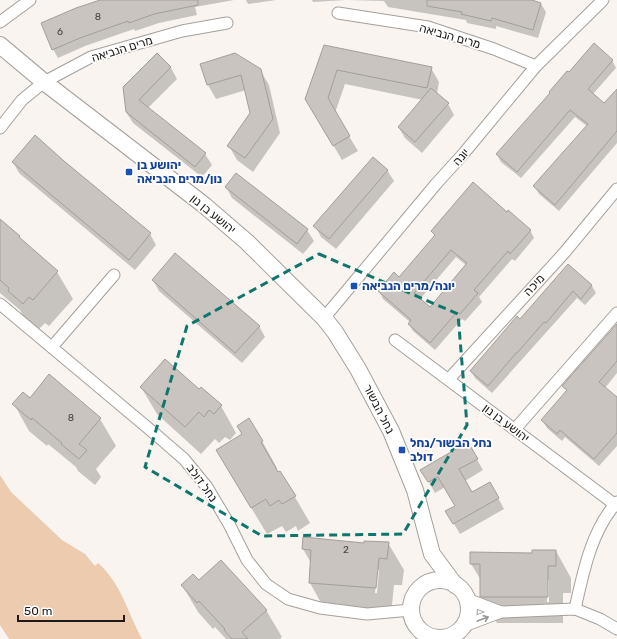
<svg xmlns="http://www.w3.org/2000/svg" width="617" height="639" font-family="Rubik,Heebo,sans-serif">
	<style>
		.green { fill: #edcbae }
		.shadow { fill: #0003; fill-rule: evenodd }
		.building { fill: #c9c4c0; stroke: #a39e9a; fill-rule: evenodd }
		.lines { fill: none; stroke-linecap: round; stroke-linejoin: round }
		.street-casing { stroke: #a5a09c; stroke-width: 13 }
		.secondary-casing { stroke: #a5a09c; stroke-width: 18 }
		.street { stroke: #fff; stroke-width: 11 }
		.secondary { stroke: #fff; stroke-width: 16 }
		.oneway { stroke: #999898 }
		.marked { fill: none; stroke: #0f766e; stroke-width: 3; stroke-dasharray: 8 5; stroke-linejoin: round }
		.transit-dot { fill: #1a4fb4; stroke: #fff; stroke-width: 1.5 }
		.labels { text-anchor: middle; stroke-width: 3.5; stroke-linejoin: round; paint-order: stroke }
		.number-label { font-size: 10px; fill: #484543 }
		.street-label { font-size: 12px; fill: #1d1b19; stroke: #fff }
		.transit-label { font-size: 12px; font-weight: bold; fill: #164399; stroke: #fff; text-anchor: start }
	</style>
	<rect width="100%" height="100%" fill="#f9f4ef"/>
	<!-- green -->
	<path class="green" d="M0 475 11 492 62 540 85 554 95 566 98 563C121 583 128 613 142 639H9L0 625Z"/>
	<!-- shadow -->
	<g class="shadow">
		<polygon points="103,0 234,0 195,7 197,15 159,23 135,31 134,29 85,46 58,58 53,49"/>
		<polygon points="246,0 276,0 248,4"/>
		<polygon points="312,0 346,0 313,2"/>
		<polygon points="348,0 528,0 541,4 546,12 538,38 496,26 496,29 467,23 466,20 388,7 384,1"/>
		<polygon points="324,46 431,68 439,82 437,94 448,104 454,115 422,153 405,138 399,128 423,100 345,84 335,113 358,151 342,160 306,99"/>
		<polygon points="157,55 171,68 177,79 148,108 205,154 212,165 202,177 133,123 126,112"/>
		<polygon points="612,60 616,68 593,94 604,104 617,90 617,143 559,211 539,194 535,187 587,126 575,117 521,178 501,162 497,155 569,74"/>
		<polygon points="202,64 260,70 269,85 280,133 253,172 237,160 229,146 251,114 246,90 216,99 208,85"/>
		<polygon points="13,162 150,234 156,245 135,270 19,173"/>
		<polygon points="387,170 394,181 336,249 321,237 315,226"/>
		<polygon points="226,187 307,230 314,241 303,254 232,198"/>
		<path d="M507 213 530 230 534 238 515 261 512 259 479 297 482 302 465 321 462 319 435 350 413 331 409 324 410 322 383 299 379 291 400 278 435 237 432 231ZM456 257 467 266 430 308 420 299Z"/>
		<polygon points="0,225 19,237 22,241 57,272 73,299 49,326 45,323 38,330 24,318 20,310 0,293"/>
		<polygon points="568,266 592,286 596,293 585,305 577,298 492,393 475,378 471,371 520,321"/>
		<polygon points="153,280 259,326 265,337 242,363 159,291"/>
		<polygon points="617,325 617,373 605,388 616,397 617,395 617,446 599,466 565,437 562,441 547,428 542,420 567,392 563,386"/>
		<polygon points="49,376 100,419 116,446 96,469 101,477 95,485 78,471 76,467 48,444 47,446 29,431 14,404 30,399"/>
		<polygon points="141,387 199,390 221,406 236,433 230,440 225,437 219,443 215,439 201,454 157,414"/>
		<polygon points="262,441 277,468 276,469 295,497 310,523 298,531 296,526 286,532 282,526 267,534 217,451"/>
		<polygon points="468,444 483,470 465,481 472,493 490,483 504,509 460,534 447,512 456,506 445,487 435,493 422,470"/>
		<path d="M388 543 404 570 402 585H394L391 615 325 610 310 583 311 563 303 549ZM377 570H379L377 593H375Z"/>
		<path d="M556 551 571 578V593H563V623H497L481 596V580L471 564ZM547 580H549V602H547Z"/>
		<polygon points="199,582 266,610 282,637 280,639 226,639 215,627 213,629 198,612 182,585"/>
	</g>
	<!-- building -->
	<g class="building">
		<polygon points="100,0 198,0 198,5 154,14 129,23 128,21 80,38 52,50 41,23 76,8"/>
		<polygon points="427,0 532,0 541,3 533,30 492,18 491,21 461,14 462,12 427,6"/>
		<polygon points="594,43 613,60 588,89 604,103 617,89 617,131 555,205 533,186 588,124 570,110 517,172 496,154 550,93 549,92 567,71 569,72"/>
		<polygon points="324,45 432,67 427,88 337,70 328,98 350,136 333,146 305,99"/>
		<polygon points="157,53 171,67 139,100 206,153 195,167 126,112 123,87"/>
		<polygon points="235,53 261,69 273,119 245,158 227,146 250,113 241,75 207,85 200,64"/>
		<polygon points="431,88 449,103 415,142 398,127"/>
		<polygon points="35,135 64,161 151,233 129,260 12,162"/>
		<polygon points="373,157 388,170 329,239 313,226"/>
		<polygon points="236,173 308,229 297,244 225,187"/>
		<path d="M473 182 507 212 508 210 531 230 510 254 508 251 474 290 478 293 460 314 457 312 430 343 408 324 411 320 378 291 394 272 399 277 435 235 431 231ZM451 250 467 263 430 307 414 293Z"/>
		<polygon points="0,219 20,236 19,237 58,271 33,300 29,297 23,304 8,291 9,288 0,280"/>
		<polygon points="175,253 260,326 235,353 152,280"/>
		<polygon points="568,264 592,285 581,299 573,291 546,323 544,322 517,353 516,353 488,386 470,371 517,316 520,319"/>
		<polygon points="617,324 617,361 599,382 617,397 617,433 594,459 560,430 557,434 541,420 567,390 562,386"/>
		<polygon points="165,359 199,389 201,387 222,405 214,414 209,410 204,417 199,412 185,427 140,387"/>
		<polygon points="49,374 101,418 79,444 87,450 79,459 61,444 62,443 32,418 31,420 12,404 23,392 30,398"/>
		<polygon points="249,418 263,441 261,442 278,472 280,471 296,496 282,504 279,500 270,506 266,499 251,508 216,450 242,434 237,426"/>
		<polygon points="468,442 478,459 459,469 472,492 490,482 499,498 453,524 445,511 455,506 438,477 428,482 420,470"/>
		<polygon points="303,537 364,543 364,541 389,542 387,559 379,558 376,588 309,583 311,550 302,549"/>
		<polygon points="532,550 556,550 556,566 548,566 548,597 480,597 480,564 470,564 470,552 532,553"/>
		<polygon points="221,560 267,610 242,632 248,639 232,639 224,630 225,629 199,601 197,603 181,585 193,574 199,580"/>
	</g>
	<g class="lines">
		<!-- street casing -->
		<g class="street-casing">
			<g id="street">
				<polyline points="338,13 428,27 494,49 536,66"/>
				<polyline points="0,22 30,0"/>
				<polyline points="0,128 22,100 44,82 91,57 182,31 227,23"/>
				<polyline points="0,304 154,433 184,459 207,487 229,524 247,560 266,584 288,599 320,608 367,614 411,610"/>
				<polyline points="324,318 436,184 464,153 536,66 603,0"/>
				<polyline points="395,340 617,506"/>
				<polyline points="52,347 114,275"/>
				<polyline points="449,379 565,252 617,189"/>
				<polyline points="515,429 617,313"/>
				<polyline points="467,599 501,612"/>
				<path d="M575 609C583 573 591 531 617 502"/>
				<polyline points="464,626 501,612 575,609 600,619 617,629"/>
			</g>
		</g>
		<!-- secondary casing -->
		<g class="secondary-casing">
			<g id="secondary">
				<polyline points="0,45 44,82 204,205 247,242 324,318 335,332 358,369 391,431 415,490 432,554 455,585"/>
				<circle cx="440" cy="609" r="29"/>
			</g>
		</g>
		<!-- street -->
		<use href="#street" class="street"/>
		<!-- secondary -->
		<use href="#secondary" class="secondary"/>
	</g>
	<!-- one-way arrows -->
	<defs><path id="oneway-shaft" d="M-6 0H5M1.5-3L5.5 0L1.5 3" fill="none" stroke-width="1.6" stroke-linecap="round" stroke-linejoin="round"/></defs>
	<use class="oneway" href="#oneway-shaft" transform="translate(483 619) rotate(-20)"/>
	<!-- marked area -->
	<path class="marked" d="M319 254 458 314 467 425 403 534 262 536 145 467 187 326Z"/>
	<!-- markers -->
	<g class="transit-dot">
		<rect x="125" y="168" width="8" height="8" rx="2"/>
		<rect x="350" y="282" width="8" height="8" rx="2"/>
		<rect x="398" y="446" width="8" height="8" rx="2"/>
	</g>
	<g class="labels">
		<!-- number labels -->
		<g class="number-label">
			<text x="98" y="20">8</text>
			<text x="60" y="35">6</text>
			<text x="71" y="421">8</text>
			<text x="346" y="553">2</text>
		</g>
		<!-- street labels -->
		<g class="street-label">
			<text transform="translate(450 36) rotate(16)" y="4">מרים הנביאה</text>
			<text transform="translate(122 49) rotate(-17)" y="4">מרים הנביאה</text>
			<text transform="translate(461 157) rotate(-49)" y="4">יונה</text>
			<text transform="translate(213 214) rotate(39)" y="4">יהושע בן נון</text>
			<text transform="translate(534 285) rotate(-48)" y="4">מיכה</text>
			<text transform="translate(379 409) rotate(63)" y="4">נחל הבשור</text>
			<text transform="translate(506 423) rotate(37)" y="4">יהושע בן נון</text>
			<text transform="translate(202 483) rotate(54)" y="4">נחל דולב</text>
		</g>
		<!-- transit labels -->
		<g class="transit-label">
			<text x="137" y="169">יהושע בן<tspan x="137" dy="14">נון/מרים הנביאה</tspan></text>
			<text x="362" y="290">יונה/מרים הנביאה</text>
			<text x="410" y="447">נחל הבשור/נחל<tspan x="410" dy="14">דולב</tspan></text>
		</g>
	</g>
	<!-- scale -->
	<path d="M18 615v6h106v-6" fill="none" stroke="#1d1b19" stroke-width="2"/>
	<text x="24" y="615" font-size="12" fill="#1d1b19" stroke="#ffffff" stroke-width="3" paint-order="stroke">50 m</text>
</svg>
